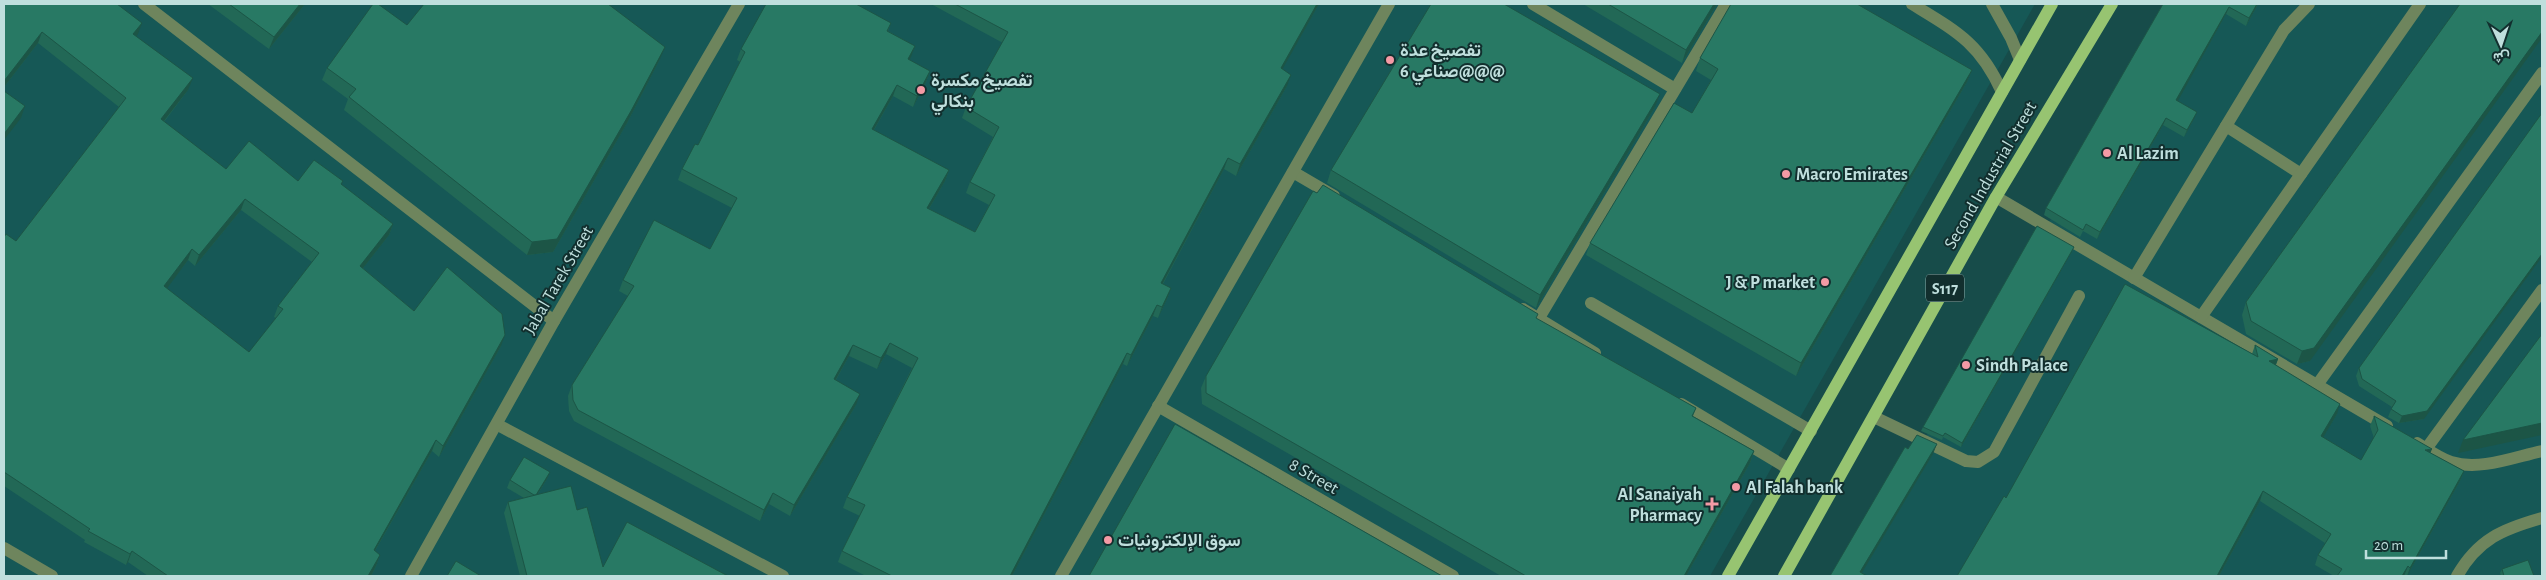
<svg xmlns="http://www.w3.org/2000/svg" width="2546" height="580" font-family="'Alegreya Sans',Vazirmatn,sans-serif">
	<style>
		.built { fill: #165856 }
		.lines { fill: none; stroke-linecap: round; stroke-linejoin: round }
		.minor { stroke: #6e855d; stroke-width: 12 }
		.major { stroke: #97c471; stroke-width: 12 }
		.wall { fill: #226856; fill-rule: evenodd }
		.shaded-wall { fill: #1c5546 }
		.building { fill: #287964; stroke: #1c5546; fill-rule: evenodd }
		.poi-dot { fill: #f49aa5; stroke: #122f2e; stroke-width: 2 }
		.labels { text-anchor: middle; stroke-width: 4; stroke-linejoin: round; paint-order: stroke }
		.shield { fill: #122f2e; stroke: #8baaa8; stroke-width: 1 }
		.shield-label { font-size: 16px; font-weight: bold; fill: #bfdfdd }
		.poi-label { font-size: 18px; font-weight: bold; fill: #bfdfdd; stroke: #122f2e; text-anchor: start }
		.street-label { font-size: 18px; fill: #bfdfdd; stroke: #122f2e }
	</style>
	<rect width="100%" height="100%" fill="#174c4a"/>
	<!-- built -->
	<g class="built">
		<polygon points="4,4 2035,4 1710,576 4,576"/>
		<polygon points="2174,4 2542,4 2542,576 1846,576"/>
	</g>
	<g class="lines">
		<!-- minor -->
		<g class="minor">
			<polyline points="144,4 554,321"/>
			<polyline points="1533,4 1675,89"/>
			<path d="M1912 4C1956 31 1980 43 2002 92"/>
			<polyline points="1992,4 2011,38 2020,60"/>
			<polyline points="2226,126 2301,174"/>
			<polyline points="1293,172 1334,196"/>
			<polyline points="1996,197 2387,426"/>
			<polyline points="2134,278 2284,30 2309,4"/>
			<polyline points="1591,303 1811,431"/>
			<polyline points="1523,309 1595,353"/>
			<polyline points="2201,317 2420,4"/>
			<polyline points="1539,318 1726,4"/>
			<polyline points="2317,385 2542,73"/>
			<polyline points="1681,404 1789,469"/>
			<polyline points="1158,406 1453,576"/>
			<polyline points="1874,417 1966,461 1978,462 1994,452 2079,296"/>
			<polyline points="498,425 783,576"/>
			<path d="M2417 443C2428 450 2439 458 2451 462 2480 471 2514 457 2542 451"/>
			<polyline points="2426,449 2542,290"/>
			<polyline points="4,548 52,576"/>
			<polyline points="411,576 554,321 739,4"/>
			<polyline points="1061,576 1389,4"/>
			<path d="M2457 576C2478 539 2503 529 2542 518"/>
		</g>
		<!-- major -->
		<g class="major">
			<polyline points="1728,576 2052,4"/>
			<polyline points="1784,576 1996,197 2112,4"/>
		</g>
	</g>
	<!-- wall -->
	<g class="wall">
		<path d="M4 4 142 23 136 36 188 90 164 122 226 169 298 181 342 185 393 224 389 235 363 268 414 311 501 346 439 457 432 451 375 551 380 555 376 566 371 576H148L128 562 126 565 84 542 85 540 4 486V237L16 241 119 107 38 43 4 87ZM241 210 312 262 278 306 274 317 276 318 249 352 166 289 188 260 195 266Z"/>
		<polygon points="208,4 305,4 269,49"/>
		<polygon points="931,4 1319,4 1282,69 1287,86 1236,176 1224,169 1163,284 1171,288 1167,299 1158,318 1153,316 1127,366 1123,364 1012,576 866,576 838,562 842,551 860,516 843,508 847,497 912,368 886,354 877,369 849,356 836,380 856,405 790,516 769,504 760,521 574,421 569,411 568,396 572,385 628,296 619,291 623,280 710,249 732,208 678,180 682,169 698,145 740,62 737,60 741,49 891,23 888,31 915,46 909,60 930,71 926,82 913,107 893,96 874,130 949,170 945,181 929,209 975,232 989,205 966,193 970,182 993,137 962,118 966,107 1003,43"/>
		<polygon points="1583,4 1717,4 1682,63"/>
		<polygon points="2163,4 2258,4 2256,8 2246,26 2226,14 2177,101 2194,119 2184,137 2163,125 2097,239 2083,231 2080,237 2044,215 2046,208"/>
		<polygon points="2460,4 2310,361 2297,364 2246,334 2242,315 2246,302"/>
		<polygon points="407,25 660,59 627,123 553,252 527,255 344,110 348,99 322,80 327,68"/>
		<polygon points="1700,58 1972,70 1967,82 1796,376 1586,255 1590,243 1692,113 1711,80 1696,71"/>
		<polygon points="1655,107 1536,308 1327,183 1331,170"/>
		<polygon points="2074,247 2072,251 1961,447 1943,437 1942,440 1921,431 1923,427"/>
		<polygon points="1536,319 1696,408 1693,416 1754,451 1750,463 1686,576 1501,576 1202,404 1201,388 1206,376"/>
		<polygon points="2255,345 2278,359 2276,365 2337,414 2323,437 2361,460 2374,438 2370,426 2374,416 2430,453 2464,471 2460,481 2407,576 2334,576 2315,565 2318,555 2325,543 2260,501 2219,576 1957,576 2006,498 2252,354"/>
		<polygon points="2359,368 2424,419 2399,423 2388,417 2392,407 2359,386 2356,376"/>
		<polygon points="550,472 547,479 538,494 577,510 603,567 728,576 520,576 504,513 508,502 524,498 507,488 510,480"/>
		<polygon points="2502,569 2534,576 2501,576 2500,573"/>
	</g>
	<!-- shaded-wall -->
	<g class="shaded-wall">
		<polygon points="300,4 305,4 269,49 274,37"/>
		<polygon points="1317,4 1319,4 1277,79 1281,68"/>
		<polygon points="1714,4 1717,4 1682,63 1686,50"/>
		<polygon points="2257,4 2256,8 2246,26 2249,18"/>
		<polygon points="2229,7 2226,14 2174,108 2176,100"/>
		<polygon points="142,23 138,34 129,45 133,34"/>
		<polygon points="42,32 38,43 4,87 4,81"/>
		<polygon points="2542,32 2542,38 2310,361 2297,364 2302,351"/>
		<polygon points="915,46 911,57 904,70 908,59"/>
		<polygon points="665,47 660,59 627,123 553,252 527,255 532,242"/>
		<polygon points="1972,70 1967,82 1796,376 1801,363"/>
		<polygon points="930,71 926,82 913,107 917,96"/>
		<polygon points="1291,75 1287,86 1236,176 1240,164"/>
		<polygon points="193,78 188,90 157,130 161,119"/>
		<polygon points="897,85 893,96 868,140 872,129"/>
		<polygon points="1660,94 1655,107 1536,308 1540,295"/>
		<polygon points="25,106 21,118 4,140 4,134"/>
		<polygon points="2197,112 2194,119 2184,137 2187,130"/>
		<polygon points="2166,118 2163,125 2097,239 2100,232"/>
		<polygon points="1228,158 1224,169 1157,294 1161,283"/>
		<polygon points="949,170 945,181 923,219 927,208"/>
		<polygon points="245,199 241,210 195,266 199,255"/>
		<polygon points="393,224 389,235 356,277 360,266"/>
		<polygon points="2074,247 2072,251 1961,447 1962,443"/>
		<polygon points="192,249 188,260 160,298 164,286"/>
		<polygon points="2542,254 2542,257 2424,419 2399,423 2402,416"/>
		<polygon points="1171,288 1167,299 1158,318 1162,307"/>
		<polygon points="1157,305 1153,316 1127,366 1131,355"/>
		<polygon points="505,335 501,346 439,457 443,446"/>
		<polygon points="890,343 886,354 877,369 881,358"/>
		<polygon points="853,345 849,356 830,390 834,379"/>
		<polygon points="1127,353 1123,364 1012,576 1010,576"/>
		<polygon points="2278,359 2274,369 2269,361"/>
		<polygon points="860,394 856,405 790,516 794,505"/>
		<polygon points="2340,404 2337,414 2318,446 2321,436"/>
		<polygon points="2542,423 2542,435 2458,453 2463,440"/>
		<polygon points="436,440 432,451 369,561 374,550"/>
		<polygon points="1937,444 1933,454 1860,576 1860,572"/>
		<polygon points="2432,449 2428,459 2425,450"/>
		<polygon points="1754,451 1750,463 1686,576 1684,576"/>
		<polygon points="2464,471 2460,481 2407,576 2410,568"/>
		<polygon points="550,472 547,479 532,503 535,496"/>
		<polygon points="2263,491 2260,501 2219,576 2217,576"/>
		<polygon points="773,493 769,504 760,521 764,510"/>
		<polygon points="132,551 128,562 126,565 130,554"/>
		<polygon points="380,555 376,566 371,576 368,576"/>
		<polygon points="2408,566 2404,576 2402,576"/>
	</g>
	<!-- building -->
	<g class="building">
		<path d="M4 4H117L142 23 133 34 193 78 161 119 226 169 249 141 298 181 314 160 343 181 341 184 393 224 360 266 414 311 447 267 502 314 505 335 443 446 436 440 374 550 380 555 368 576H168L132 551 130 554 88 531 90 529 4 472V237L6 234 16 241 126 98 42 32 4 81ZM245 199 319 253 278 306 283 309 249 352 164 286 192 249 199 255Z"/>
		<polygon points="229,4 300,4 274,37"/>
		<polygon points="373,4 378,4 407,25 424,4 608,4 665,47 631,111 557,239 532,242 349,97 356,89 327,68"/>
		<polygon points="766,4 856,4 891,23 887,31 915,46 908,59 930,71 917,96 897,85 872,129 949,170 927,208 975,232 995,195 970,182 999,127 966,107 1008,32 955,4 1317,4 1281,68 1291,75 1240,164 1228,158 1161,283 1171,288 1162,307 1157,305 1131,355 1127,353 1010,576 892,576 842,551 865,505 847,497 918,358 890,343 881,358 853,345 834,379 860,394 794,505 773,493 764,510 578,410 573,400 572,385 634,286 623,280 654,220 710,249 737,198 682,169 695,144 698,145 745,52 741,49"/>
		<polygon points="1431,4 1504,4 1660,94 1540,295 1331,170"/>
		<polygon points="1608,4 1714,4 1686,50"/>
		<polygon points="1731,4 1857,4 1972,70 1801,363 1590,243 1674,103 1692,113 1718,69 1700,58"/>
		<polygon points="2163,4 2257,4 2249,18 2229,7 2176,100 2197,112 2187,130 2166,118 2100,232 2086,224 2083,230 2046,208"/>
		<polygon points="2460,4 2542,4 2542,32 2314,348 2302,351 2251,321 2246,302"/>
		<polygon points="4,91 25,106 4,134"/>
		<polygon points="2542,113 2542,254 2427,411 2402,416 2391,409 2396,401 2362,379 2359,368"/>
		<polygon points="1323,185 1538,314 1536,318 1696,408 1692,416 1754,451 1684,576 1526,576 1206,393 1206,376 1313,191 1317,193"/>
		<polygon points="2037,226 2074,247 1962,443 1945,433 1943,436 1923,427"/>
		<polygon points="2125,284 2258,357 2255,345 2278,359 2269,361 2340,404 2321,436 2361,460 2378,430 2374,416 2432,449 2425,450 2464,471 2410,568 2408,566 2402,576 2337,576 2342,569 2318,555 2331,534 2263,491 2217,576 1957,576 2004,496 2006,498"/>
		<polygon points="2542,334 2542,423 2463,440"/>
		<polygon points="1175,424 1442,576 1089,576"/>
		<polygon points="1917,435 1937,444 1860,572 1867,576 1830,576 1905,447 1908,449"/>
		<polygon points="524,457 550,472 536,495 534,495 510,480"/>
		<polygon points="571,486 577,510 587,507 603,567 627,522 728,576 527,576 508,502"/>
		<polygon points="2528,560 2534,576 2504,576 2502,569"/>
		<polygon points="456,561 481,576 447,576"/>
	</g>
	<!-- markers -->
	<g class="poi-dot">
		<circle cx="1390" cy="60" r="5"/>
		<circle cx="921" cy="90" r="5"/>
		<circle cx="2107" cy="153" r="5"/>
		<circle cx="1786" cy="174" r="5"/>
		<circle cx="1825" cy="282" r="5"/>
		<circle cx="1966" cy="365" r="5"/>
		<circle cx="1736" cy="487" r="5"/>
		<path d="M1709.5 496.5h5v5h5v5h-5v5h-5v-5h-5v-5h5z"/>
		<circle cx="1108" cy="540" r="5"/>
	</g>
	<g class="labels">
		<!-- shield labels -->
		<rect class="shield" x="1926" y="274.5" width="38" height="27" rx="4"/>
		<g class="shield-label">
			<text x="1945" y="294">S117</text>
		</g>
		<!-- poi labels -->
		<g class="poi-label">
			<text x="1400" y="56">تفصيخ عدة<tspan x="1400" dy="21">صناعي 6@@@</tspan></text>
			<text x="931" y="86">تفصيخ مكسرة<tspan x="931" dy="21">بنكالي</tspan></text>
			<text x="2117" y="159">Al Lazim</text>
			<text x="1796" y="180">Macro Emirates</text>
			<text x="1815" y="288" text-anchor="end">J &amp; P market</text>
			<text x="1976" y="371">Sindh Palace</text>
			<text x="1746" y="493">Al Falah bank</text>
			<text x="1702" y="500" text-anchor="end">Al Sanaiyah<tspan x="1702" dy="21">Pharmacy</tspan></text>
			<text x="1118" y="546">سوق الإلكترونيات</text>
		</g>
		<!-- street labels -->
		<g class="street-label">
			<text transform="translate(1990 175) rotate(-60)" y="6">Second Industrial Street</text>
			<text transform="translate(558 280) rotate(-60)" y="6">Jabal Tarek Street</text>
			<text transform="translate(1314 476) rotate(30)" y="6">8 Street</text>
		</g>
	</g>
	<!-- border -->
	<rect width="2546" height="580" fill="none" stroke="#bfdfdd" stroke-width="10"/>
	<!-- north arrow -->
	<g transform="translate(2501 45) rotate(177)" stroke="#122f2e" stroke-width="4" paint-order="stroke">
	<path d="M0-4L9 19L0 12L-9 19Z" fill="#bfdfdd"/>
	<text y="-8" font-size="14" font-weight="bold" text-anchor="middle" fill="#bfdfdd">ش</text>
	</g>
	<!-- scale -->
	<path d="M2366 550v8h80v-8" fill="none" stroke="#bfdfdd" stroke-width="2.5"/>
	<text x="2374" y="550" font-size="15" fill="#bfdfdd" stroke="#122f2e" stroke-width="4" paint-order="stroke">20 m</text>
</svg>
